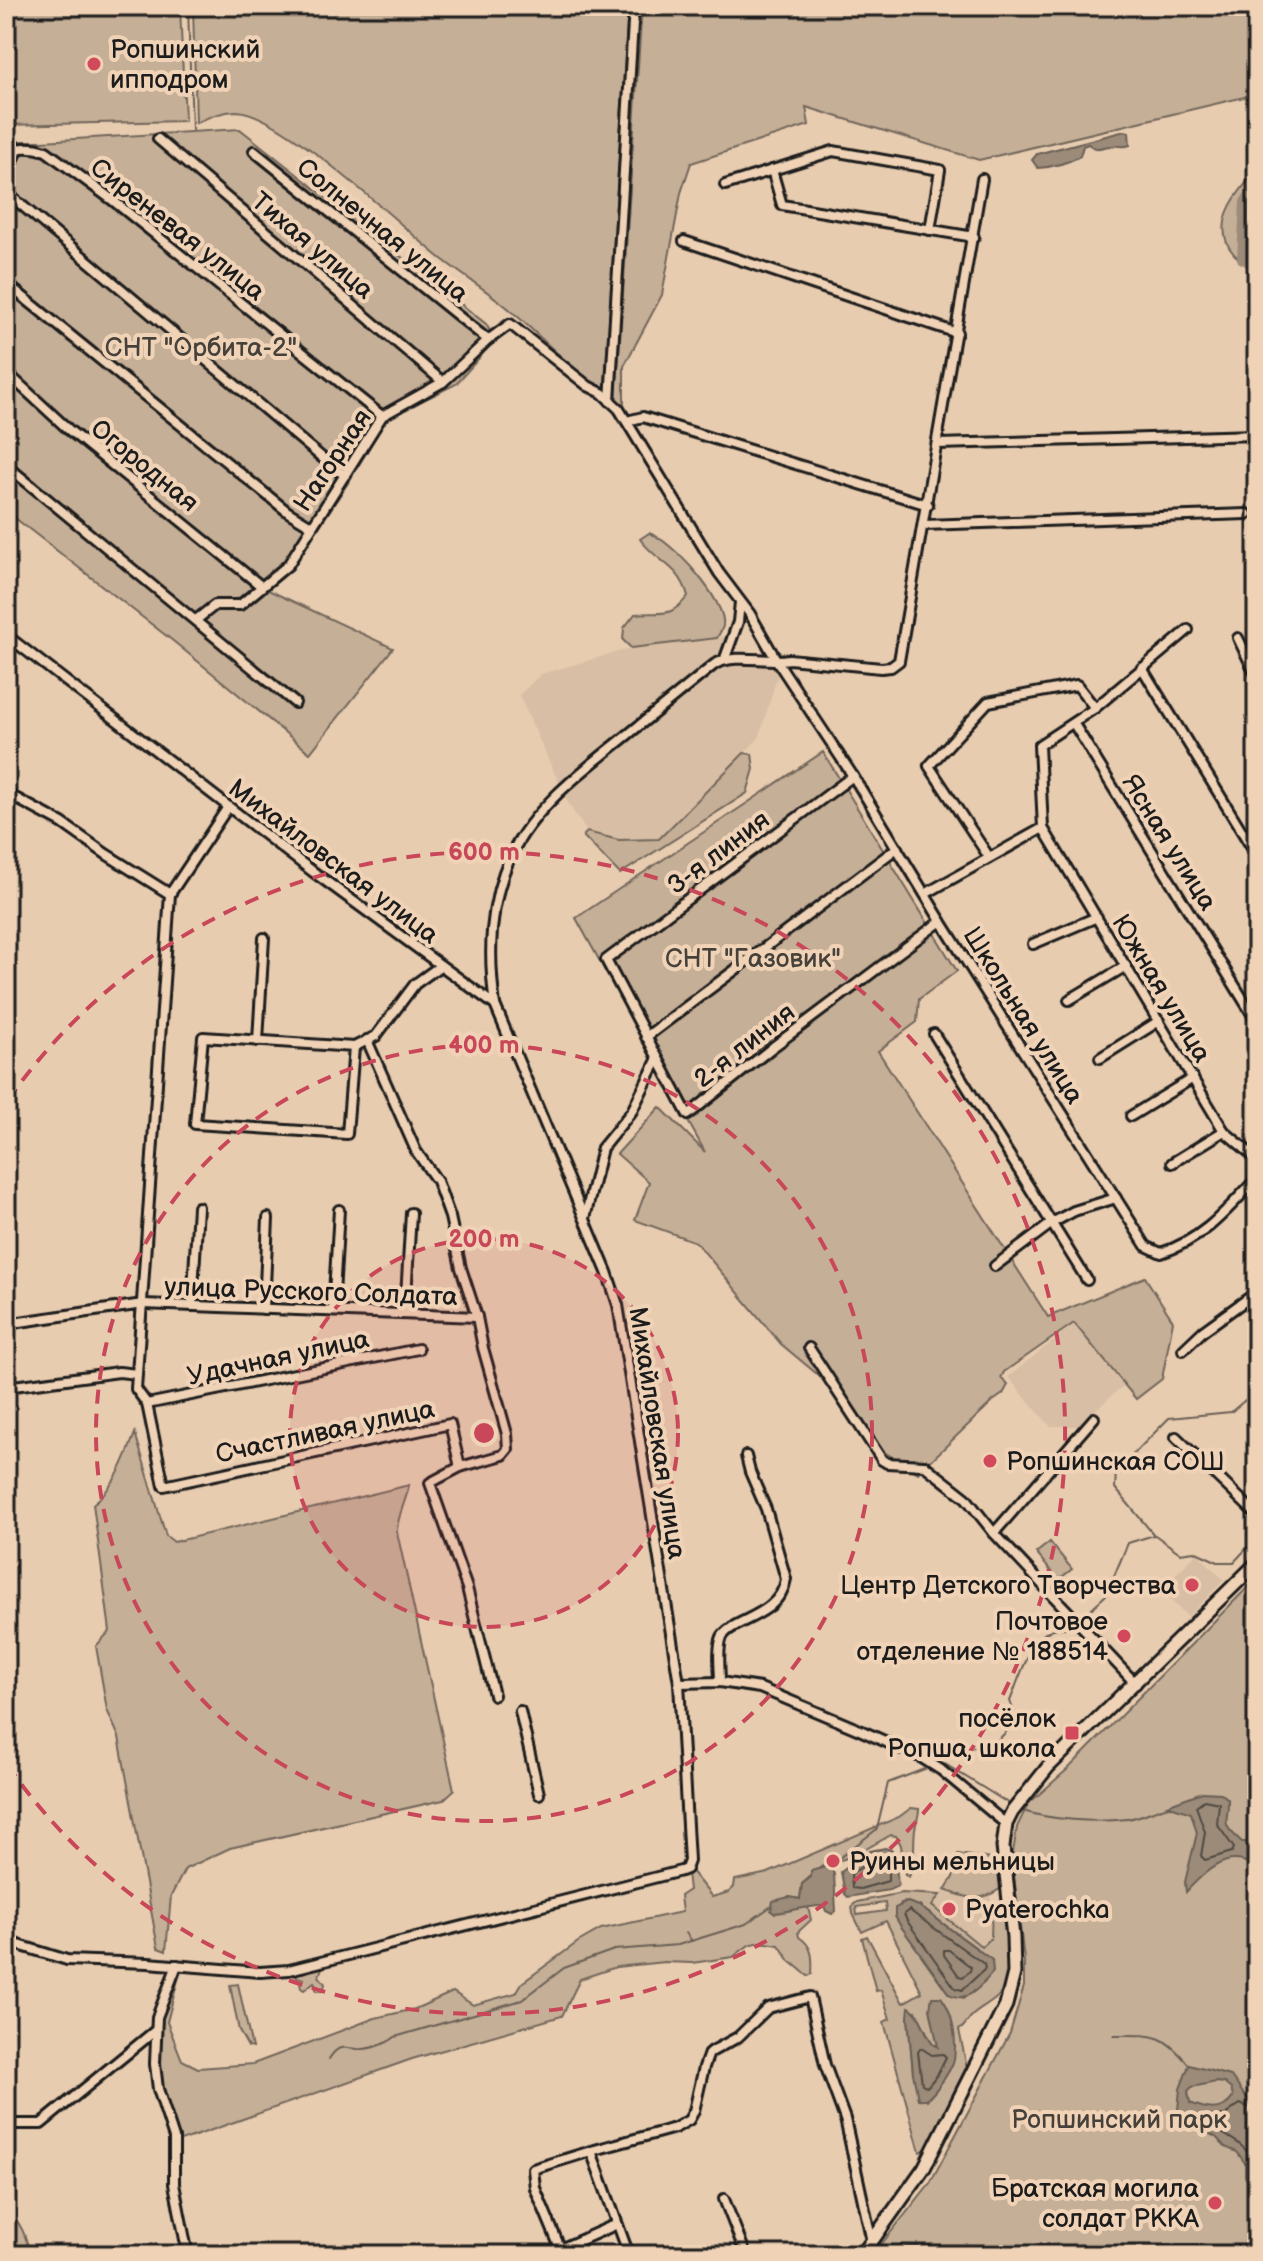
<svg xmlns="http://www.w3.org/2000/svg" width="1263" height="2261" font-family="'Balsamiq Sans',sans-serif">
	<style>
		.built { fill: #d8bea4 }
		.green { fill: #c6af97; stroke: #71665a; stroke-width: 2; fill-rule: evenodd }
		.water { fill: #9c8b79; stroke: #695f54; stroke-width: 2; fill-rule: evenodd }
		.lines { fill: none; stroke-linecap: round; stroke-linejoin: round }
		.shore { stroke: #4f4841; stroke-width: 2 }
		.stream { stroke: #695f54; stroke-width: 2 }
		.river { stroke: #9c8b79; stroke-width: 12 }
		.street-casing { stroke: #1c1c1c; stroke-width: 14 }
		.secondary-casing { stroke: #1c1c1c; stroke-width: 17 }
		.street { stroke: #f0d3b6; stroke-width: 8 }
		.secondary { stroke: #f0d3b6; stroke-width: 11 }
		.ring { fill: none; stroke: #c84758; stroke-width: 4; stroke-dasharray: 14 10 }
		.poi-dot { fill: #d1495b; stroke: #f0d3b6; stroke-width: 3 }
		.labels { text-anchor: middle; stroke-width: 8; stroke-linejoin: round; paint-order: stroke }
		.poi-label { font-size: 26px; fill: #1c1c1c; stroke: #f0d3b6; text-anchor: start }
		.street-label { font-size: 26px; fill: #1c1c1c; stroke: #f0d3b6 }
		.park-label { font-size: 26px; fill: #46413b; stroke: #f0d3b6 }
		.centre { fill: #c84758; stroke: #f0d3b6; stroke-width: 4 }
		.ring-label { font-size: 24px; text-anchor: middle; font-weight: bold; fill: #c84758; stroke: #f0d3b6; stroke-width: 8; stroke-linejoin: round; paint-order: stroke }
	</style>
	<rect width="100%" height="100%" fill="#e8ccb0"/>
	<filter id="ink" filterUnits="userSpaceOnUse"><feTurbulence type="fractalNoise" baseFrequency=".0125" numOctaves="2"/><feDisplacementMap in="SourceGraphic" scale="16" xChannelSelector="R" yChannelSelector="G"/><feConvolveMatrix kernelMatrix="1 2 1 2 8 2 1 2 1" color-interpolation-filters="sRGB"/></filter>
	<g filter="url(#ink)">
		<!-- built -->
		<g class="built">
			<polygon points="734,635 726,658 777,661 778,674 759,738 659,839 619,840 587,832 569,805 519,695 541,674 631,648"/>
			<polygon points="1074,1324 1123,1386 1077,1426 1050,1426 1008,1377"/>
			<polygon points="1197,1553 1224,1580 1188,1617 1160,1590"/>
			<polygon points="945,1890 962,1897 990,1896 992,1905 991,1938 983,1947 932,1906"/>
		</g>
		<!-- green -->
		<g class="green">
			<polygon points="6,6 180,6 185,121 6,125"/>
			<path d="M193 6H628L605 386 599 387C568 366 544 340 516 315 492 293 464 277 438 256 400 225 281 112 237 111 224 111 208 117 196 123Z"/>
			<polygon points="642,6 1257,6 1257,94 979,160 806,107 809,125 691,163 681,193 662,295 624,366 624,404 616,400"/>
			<polygon points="240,129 486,324 495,340 456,384 386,419 350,480 293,566 266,589 393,648 310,753 173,641 6,511 6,141 42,141"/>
			<path d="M1257 170V275C1248 264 1232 257 1227 243 1216 215 1241 189 1257 170Z"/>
			<polygon points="1257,366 1257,420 1249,415 1247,385"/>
			<path d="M649 533C672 540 728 603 723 626 722 630 719 634 717 638L631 648 623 640 624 628 635 614C662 611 669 620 688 596 679 564 657 563 640 539Z"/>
			<polygon points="823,752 957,971 919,999 917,1022 878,1051 1048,1317 1145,1277 1173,1321 1162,1379 1136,1399 1074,1323 1004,1372 1001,1378 1008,1385 1003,1394 993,1401 918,1473 873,1445 829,1384 781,1344 696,1242 635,1220 649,1182 617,1154 660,1107 705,1152 576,918"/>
			<polygon points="744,753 752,754 754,769 747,793 620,874 583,836 587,832 619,840 659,839"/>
			<path d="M135 1433 166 1536 174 1542 409 1485C406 1502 397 1516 397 1532L454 1790 443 1800 230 1848 185 1869 171 1896 166 1951 158 1948 119 1737 107 1710 96 1646 110 1631 93 1504C116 1485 125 1461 135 1433Z"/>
			<polygon points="1050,1542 1072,1569 1058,1580 1036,1553"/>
			<polygon points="1257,1578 1257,2255 873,2255 930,2183 1010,2033 1024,1986 1024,1960 1012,1859 1017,1827 1028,1804 1069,1768"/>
			<path d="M911 1808 919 1809C919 1816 916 1822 915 1829 913 1846 916 1862 909 1877L905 1875 901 1845 896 1836 891 1835 855 1855 821 1867 802 1884 800 1899 789 1897 780 1900 802 1908 808 1907 811 1920 798 1932 799 1937C813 1946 813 1958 812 1974L808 1976 790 1961 779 1945 760 1942 749 1945 733 1957 692 1963 664 1962 616 1967 580 1979 562 2016 412 2059 178 2142C165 2100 150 2056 163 2011 166 1999 173 1988 179 1976L167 2022 182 2060 198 2068 253 2064 375 2018 415 2009 453 1992 473 2005 516 1993 522 1983 578 1942 601 1929 682 1912 680 1896 689 1890 687 1873 691 1871 712 1897 729 1892 734 1887 735 1880 768 1873 899 1817Z"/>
			<path d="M958 1854 999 1860 1001 1888C982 1903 966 1898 945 1890L953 1877Z"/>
			<path d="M902 1893 940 1895 932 1906 982 1947 991 1938 992 1905H1002C1007 1930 1016 1969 1001 1993 994 2003 979 2008 971 2017 966 2022 966 2026 959 2030L967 2068 927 2149 920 2152 884 2022 890 2019 881 1990 876 1991 862 1938 867 1936 903 2003 922 1992 886 1921 862 1932 853 1914 852 1906 857 1902ZM907 1902 919 1906 978 1949 985 1982 964 1998 949 1994 900 1925 895 1916 901 1903ZM885 1903 886 1911 857 1915 856 1907ZM916 2011 934 2047H938L939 2042 931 2014 951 2016C955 2057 957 2068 927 2100L913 2073 908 2017Z"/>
			<polygon points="320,1966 322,1968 319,1976 325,1984 323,1991 316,1991 316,1985 314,1982 304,1990 301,1988 300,1984 304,1979 297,1977 296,1973 303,1973 304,1970"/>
			<polygon points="238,1984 252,2048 248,2047 239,2031 230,1985"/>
			<path d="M6 2212C20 2218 28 2240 29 2255H6Z"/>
		</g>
		<!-- water -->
		<g class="water">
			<path d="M1125 131 1129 132 1130 145C1123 148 1119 145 1112 146 1101 146 1098 152 1088 144L1083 146 1080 156C1067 163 1053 167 1038 168L1032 160 1037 154Z"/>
			<path d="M1202 1792 1221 1793 1228 1799C1229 1825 1218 1821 1242 1842H1257V1869C1230 1846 1204 1872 1186 1892L1185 1882 1197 1833 1191 1813 1167 1805Z"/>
			<polygon points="885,1848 892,1850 895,1854 898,1886 889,1890 848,1897 845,1894 841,1872 870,1851"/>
			<path d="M829 1866 834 1874 836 1911 832 1914 826 1911 824 1906C807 1905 791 1912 774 1913L771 1911 773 1901 789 1897 800 1899 802 1884 811 1877V1871Z"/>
			<path d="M907 1902 919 1906 992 1960 993 1972C982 1985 967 2005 949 1994L900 1925 895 1916V1908Z"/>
			<path d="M932 1997H941C953 2011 957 2041 954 2059 952 2069 944 2079 938 2087 932 2095 928 2101 918 2099L913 2073 908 2017 909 2007C924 2015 924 2040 938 2047L930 2008Z"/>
			<path d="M1189 2065 1231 2076 1245 2096 1257 2103V2197L1245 2176V2163L1237 2152 1225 2147 1216 2137 1184 2121 1178 2110 1180 2089ZM1216 2082 1224 2083 1231 2089 1233 2097C1223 2114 1205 2109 1190 2103L1188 2091 1192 2087Z"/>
		</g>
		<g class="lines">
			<!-- shore -->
			<g class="shore">
				<polygon points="1204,1800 1219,1803 1217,1824 1234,1848 1232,1852 1205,1860 1201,1856 1205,1832 1196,1806"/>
				<polygon points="884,1857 888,1860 888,1881 860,1889 852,1888 851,1874 873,1859"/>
				<polygon points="909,1910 984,1964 985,1969 962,1990 955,1988 907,1921 904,1914"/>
				<polygon points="944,1950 949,1950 971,1967 970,1971 963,1977 959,1976 944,1955"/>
				<polygon points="921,2048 932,2055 943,2054 946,2057 937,2075 927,2087 922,2084 918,2052"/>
				<path d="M1257 2110 1240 2104 1225 2115 1207 2117 1204 2121C1217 2133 1240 2139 1250 2156 1255 2164 1253 2173 1257 2181"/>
			</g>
			<!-- stream -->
			<g class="stream">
				<polyline points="188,6 192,130"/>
				<polyline points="1155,1535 1180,1553 1194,1551 1218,1562 1234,1562 1248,1547 1257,1545"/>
				<polyline points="1080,1619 1106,1595 1128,1543 1154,1535 1115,1488 1116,1472 1169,1418 1231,1412 1257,1390"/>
				<polyline points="937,1759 1011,1805"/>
				<path d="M934 1761 941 1756 998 1740 1017 1721 1010 1701C1018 1682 1031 1637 1051 1630 1056 1627 1064 1628 1070 1628"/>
				<path d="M1020 1810C1048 1820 1097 1823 1127 1819 1142 1817 1155 1809 1169 1806"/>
				<polyline points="829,1866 877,1829 888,1783 927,1768"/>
				<polyline points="686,1933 692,1941"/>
				<path d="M1114 2035C1154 2035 1162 2032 1189 2065"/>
				<path d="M329 2059C338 2045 342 2047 357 2049 368 2050 387 2044 395 2037L522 2000 564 1968 614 1950 678 1945 746 1924 770 1907"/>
				<polyline points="889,2255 893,2249 919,2246"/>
			</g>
			<!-- river -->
			<g class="river">
				<polyline points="1257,187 1246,202 1243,258 1257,264"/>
				<polyline points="1257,381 1257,387"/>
			</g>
			<!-- street casing -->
			<g class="street-casing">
				<g id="street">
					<polyline points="158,139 443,382"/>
					<polyline points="254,151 488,340"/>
					<path d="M6 153C16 146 34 147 46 151L111 199 382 416"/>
					<polyline points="772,170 782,205 974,237"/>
					<polyline points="6,177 18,150"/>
					<polyline points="725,185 833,151 940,170 930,230"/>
					<polyline points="6,192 338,471 346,474"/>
					<polyline points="684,241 957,333"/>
					<polyline points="6,283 288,512 311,526"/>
					<polyline points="6,372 69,430 261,586"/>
					<polyline points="610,401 634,6"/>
					<polyline points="627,421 643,417 928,505"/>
					<polyline points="938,444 1257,435"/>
					<polyline points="6,465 295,703"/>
					<polyline points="924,525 1247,514"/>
					<path d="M196 620 215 605H240L288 565 382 416 443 382 488 340 510 324 588 386 602 393 619 409 719 573 750 614 777 661 853 776 941 921 1146 1246 1161 1253C1204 1239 1227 1210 1257 1178"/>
					<polyline points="6,635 312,871 495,1005 607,1272 618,1305 679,1683 689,1861 686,1869 681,1871 289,1970 260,1972 148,1963 67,1960 6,1941"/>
					<polyline points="1238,638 1257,677"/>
					<polyline points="725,658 738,622 740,602"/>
					<polyline points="1142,668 1257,856"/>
					<polyline points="1074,724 1257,1022"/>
					<polyline points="853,776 606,960 688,1115 773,1047 941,921"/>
					<polyline points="6,793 62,823 106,854 170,894"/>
					<polyline points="228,807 170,894 136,1389 147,1404 164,1486 450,1424 460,1467"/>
					<polyline points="1043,828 1224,1131 1257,1159"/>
					<polyline points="989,857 929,766 988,702 1077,685 1095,708"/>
					<polyline points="925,894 1043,828 1039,745 1095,708 1188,630"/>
					<polyline points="1033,944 1097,917"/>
					<polyline points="1069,1000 1126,966"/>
					<path d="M495 1005C488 954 489 903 511 855 535 806 584 770 625 737 655 713 685 688 715 664 737 653 765 663 789 659L881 668 891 667 899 661 982 179"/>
					<polyline points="934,1034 1087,1280"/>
					<polyline points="646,1037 897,848"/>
					<polyline points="367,1040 416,1151 437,1181 450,1217 461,1268 477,1317 483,1348 507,1434 508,1449 503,1455 460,1467 430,1483 467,1588 494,1695"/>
					<polyline points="258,1041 264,938"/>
					<polyline points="354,1047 203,1037 195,1124 347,1134 354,1047 376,1036 415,984 440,966"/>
					<polyline points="1100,1058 1159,1021"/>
					<polyline points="1131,1116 1193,1078"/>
					<polyline points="1172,1163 1224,1131"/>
					<polyline points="585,1218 602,1148 632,1111 658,1058"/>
					<polyline points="995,1266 1052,1223 1074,1211 1116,1198"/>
					<polyline points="192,1306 198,1207"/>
					<polyline points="264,1309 268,1218"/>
					<polyline points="333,1311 339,1210"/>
					<polyline points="405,1314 411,1213"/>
					<polyline points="6,1324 143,1304 477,1317"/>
					<polyline points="809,1348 882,1460 887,1463 924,1465 966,1498 994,1533 1136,1684"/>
					<polyline points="1183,1350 1203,1331 1257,1292"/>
					<polyline points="6,1387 119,1372 137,1374"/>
					<polyline points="147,1404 418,1349"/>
					<polyline points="1176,1437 1257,1515"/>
					<polyline points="994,1533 1094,1418"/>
					<path d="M720 1682C720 1669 717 1649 722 1637 731 1619 780 1617 786 1579L766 1509 750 1472 746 1456"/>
					<polyline points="679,1683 720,1682 760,1688 862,1731 922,1758 941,1770 1006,1824"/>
					<polyline points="520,1711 539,1794"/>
					<polyline points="177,1965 157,2017 155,2064 158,2089 174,2138 174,2184 188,2255"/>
					<polyline points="6,2124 41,2124 156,2030"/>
					<polyline points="724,2199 746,2255"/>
					<polyline points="547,2255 617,2224"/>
					<polyline points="563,2255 535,2188 533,2169 591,2151"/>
					<polyline points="629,2255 591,2151 675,2128 689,2120 694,2111 704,2067 709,2053 738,2037 768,2008 810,1997 825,2065 845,2119 872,2242"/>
				</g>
			</g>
			<!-- secondary casing -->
			<g class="secondary-casing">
				<polyline id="secondary" points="862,2255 924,2168 1006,2005 1014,1973 1013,1937 1003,1847 1006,1824 1012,1812 1048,1767 1257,1563"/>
			</g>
			<!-- street -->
			<use href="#street" class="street"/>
			<!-- secondary -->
			<use href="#secondary" class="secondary"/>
		</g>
	</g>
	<!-- distance rings -->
	<circle cx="484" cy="1433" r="194" fill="#c84758" fill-opacity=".12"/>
	<g class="ring">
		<circle cx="484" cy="1433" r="194"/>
		<circle cx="484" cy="1433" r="388"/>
		<path d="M8 1100A581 581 0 1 1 8 1766"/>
	</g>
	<!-- markers -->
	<g class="poi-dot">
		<circle cx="94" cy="64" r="8"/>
		<circle cx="990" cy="1461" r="8"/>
		<circle cx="1192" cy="1585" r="8"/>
		<circle cx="1124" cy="1636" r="8"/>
		<rect x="1064" y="1725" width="16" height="16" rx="4"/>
		<circle cx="833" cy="1861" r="8"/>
		<circle cx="949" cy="1909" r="8"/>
		<circle cx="1215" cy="2203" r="8"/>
	</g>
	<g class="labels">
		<!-- poi labels -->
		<g class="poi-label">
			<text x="110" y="58">Ропшинский<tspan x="110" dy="30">ипподром</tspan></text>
			<text x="1006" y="1470">Ропшинская СОШ</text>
			<text x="1176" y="1594" text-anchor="end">Центр Детского Творчества</text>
			<text x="1108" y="1630" text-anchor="end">Почтовое<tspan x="1108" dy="30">отделение № 188514</tspan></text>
			<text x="1056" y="1727" text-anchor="end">посёлок<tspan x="1056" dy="30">Ропша, школа</tspan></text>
			<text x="849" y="1870">Руины мельницы</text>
			<text x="965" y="1918">Pyaterochka</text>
			<text x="1199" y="2197" text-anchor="end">Братская могила<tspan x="1199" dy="30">солдат РККА</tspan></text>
		</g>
		<!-- street labels -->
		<g class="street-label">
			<text transform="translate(178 229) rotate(38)" y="9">Сиреневая улица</text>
			<text transform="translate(383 230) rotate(39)" y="9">Солнечная улица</text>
			<text transform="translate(313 245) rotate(40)" y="9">Тихая улица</text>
			<text transform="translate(332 460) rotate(-56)" y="9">Нагорная</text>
			<text transform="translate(145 465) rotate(39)" y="9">Огородная</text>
			<text transform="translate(1170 842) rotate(58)" y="9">Ясная улица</text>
			<text transform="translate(718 852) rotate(-37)" y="9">3-я линия</text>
			<text transform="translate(334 861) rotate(37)" y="9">Михайловская улица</text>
			<text transform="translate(1162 988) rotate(59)" y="9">Южная улица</text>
			<text transform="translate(1024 1015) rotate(58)" y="9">Школьная улица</text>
			<text transform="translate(744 1045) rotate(-38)" y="9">2-я линия</text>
			<text transform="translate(311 1291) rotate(2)" y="9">улица Русского Солдата</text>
			<text transform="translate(278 1357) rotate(-12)" y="9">Удачная улица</text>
			<text transform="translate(325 1431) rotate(-12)" y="9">Счастливая улица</text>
			<text transform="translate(658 1433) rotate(81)" y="9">Михайловская улица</text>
		</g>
		<!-- park labels -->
		<g class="park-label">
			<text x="201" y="356">СНТ "Орбита-2"</text>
			<text x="753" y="967">СНТ "Газовик"</text>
			<text x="1119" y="2128">Ропшинский парк</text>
		</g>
	</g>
	<circle cx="484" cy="1433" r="12" class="centre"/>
	<g class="ring-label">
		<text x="484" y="860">600 m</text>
		<text x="484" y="1053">400 m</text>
		<text x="484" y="1247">200 m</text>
	</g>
	<!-- margin -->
	<rect width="1263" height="2261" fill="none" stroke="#f0d3b6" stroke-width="32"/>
	<rect x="16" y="16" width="1231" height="2229" fill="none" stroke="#1c1c1c" stroke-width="3" filter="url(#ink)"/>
</svg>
